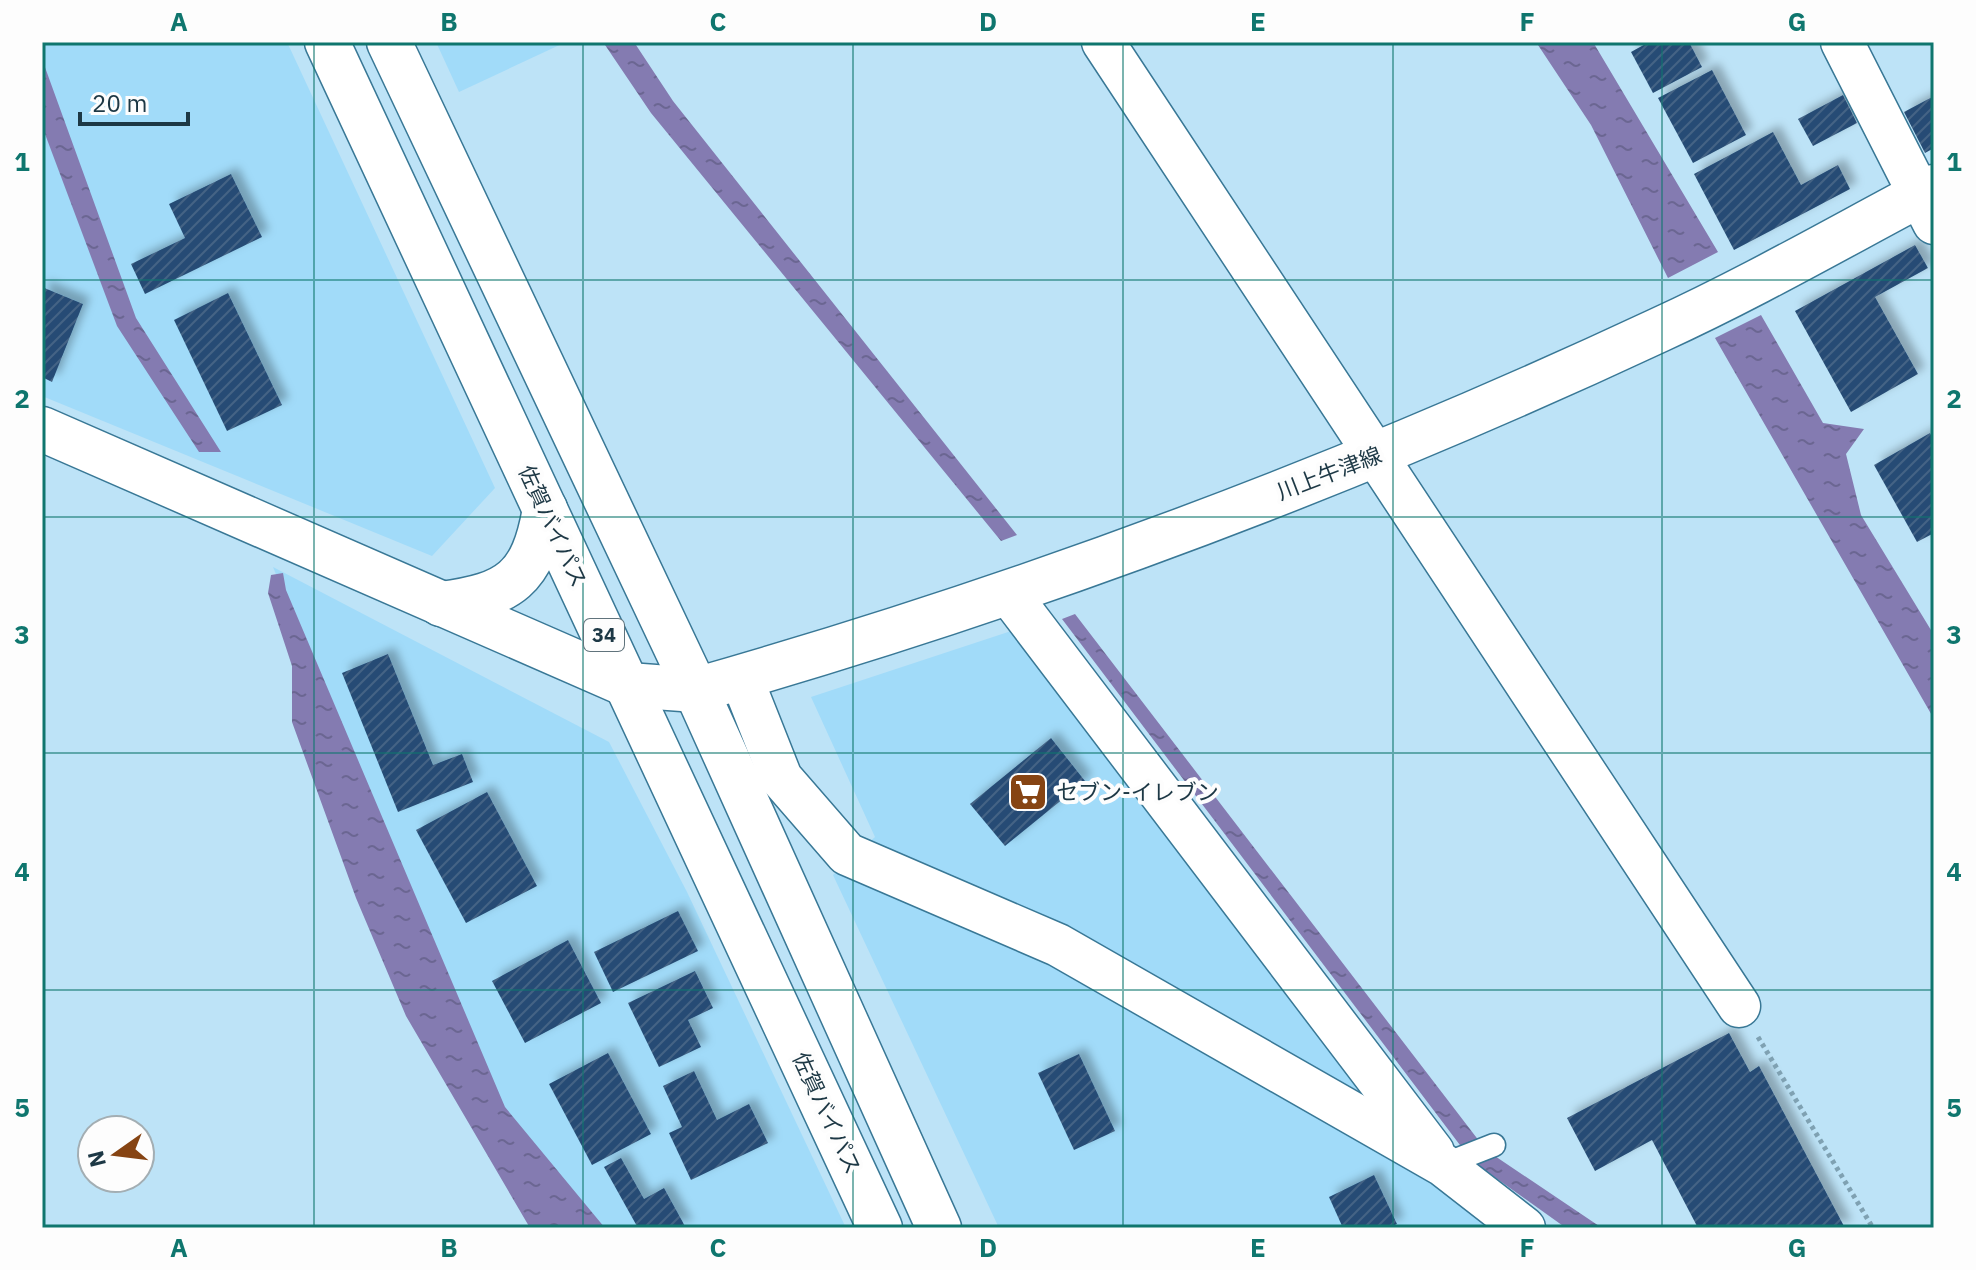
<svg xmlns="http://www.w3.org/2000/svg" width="1976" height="1270" font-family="'IBM Plex Sans','Noto Sans JP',sans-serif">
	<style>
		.built { fill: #a1dbf9 }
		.water { fill: url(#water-ripples) }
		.building { fill: url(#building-hatch); filter: url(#shadow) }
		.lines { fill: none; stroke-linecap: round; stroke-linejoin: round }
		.service-casing { stroke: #397896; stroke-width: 25 }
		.minor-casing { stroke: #397896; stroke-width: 45 }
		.tertiary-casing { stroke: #397896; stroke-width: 47 }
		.secondary-casing { stroke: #397896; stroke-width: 47 }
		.trunk-casing { stroke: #397896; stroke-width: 47 }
		.path { stroke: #7fa1b2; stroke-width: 5; stroke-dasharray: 4 4; stroke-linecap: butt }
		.service { stroke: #fff; stroke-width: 22 }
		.minor { stroke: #fff; stroke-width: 42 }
		.tertiary { stroke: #fff; stroke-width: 44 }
		.secondary { stroke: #fff; stroke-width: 44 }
		.trunk { stroke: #fff; stroke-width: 44 }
		.grid { fill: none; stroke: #0f766e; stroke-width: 2; stroke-opacity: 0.55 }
		.labels { text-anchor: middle; stroke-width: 8; stroke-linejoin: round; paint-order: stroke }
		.shield { fill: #fdfdfd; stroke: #60737c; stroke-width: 2 }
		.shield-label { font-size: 20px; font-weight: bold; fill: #1d3845 }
		.street-label { font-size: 22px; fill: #1d3845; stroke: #fdfdfd }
		.poi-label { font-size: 22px; fill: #1d3845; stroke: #fdfdfd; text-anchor: start }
		.neatline { fill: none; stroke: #0f766e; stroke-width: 3 }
		.grid-label { font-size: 26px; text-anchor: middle; font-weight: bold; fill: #0f766e }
	</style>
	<defs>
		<pattern id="water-ripples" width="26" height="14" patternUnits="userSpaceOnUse" patternTransform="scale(2)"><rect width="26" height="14" fill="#847bb1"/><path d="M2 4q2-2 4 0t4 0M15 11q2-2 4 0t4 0" fill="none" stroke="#6b6692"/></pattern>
		<pattern id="building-hatch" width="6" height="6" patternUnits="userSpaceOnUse" patternTransform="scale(2)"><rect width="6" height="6" fill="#264c74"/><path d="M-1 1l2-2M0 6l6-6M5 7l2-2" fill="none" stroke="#446485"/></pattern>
		<filter id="shadow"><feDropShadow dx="7" dy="-7" stdDeviation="4" flood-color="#0004"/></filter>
	</defs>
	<rect width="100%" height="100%" fill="#bde3f7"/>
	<!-- built -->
	<g class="built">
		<polygon points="42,42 287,42 495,488 432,556 42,396"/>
		<polygon points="436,42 566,42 459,92"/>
		<polygon points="273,567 609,742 687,892 846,1228 564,1228 499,1120"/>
		<polygon points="1023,627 1496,1228 999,1228 833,875 875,837 811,697"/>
	</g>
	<!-- water -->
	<g class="water">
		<polygon points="603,42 634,42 673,101 1017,535 1001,541 651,113"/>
		<polygon points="1536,42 1593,42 1718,252 1668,278 1591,125"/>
		<polygon points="42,59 136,318 221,452 199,452 117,326 42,126"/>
		<polygon points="1761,315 1823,423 1864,429 1846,454 1861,515 1934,635 1934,719 1715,338"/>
		<polygon points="283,573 286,590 505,1107 605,1228 530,1228 406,1016 356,898 292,722 292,666 268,593 271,575"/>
		<polygon points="1075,614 1486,1150 1602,1228 1566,1228 1472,1161 1062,619"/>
	</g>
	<!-- building -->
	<g class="building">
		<polygon points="1649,42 1689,42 1702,67 1653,93 1631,52"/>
		<polygon points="1712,70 1746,135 1693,163 1658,98"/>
		<polygon points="1843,95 1857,123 1813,146 1798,119"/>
		<polygon points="1934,96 1934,148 1925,153 1904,112"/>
		<polygon points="1773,132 1801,185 1838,165 1850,189 1734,250 1694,174"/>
		<polygon points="231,174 262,237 145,294 131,264 185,238 169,204"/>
		<polygon points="1915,245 1928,268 1875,297 1918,374 1851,412 1795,311"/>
		<polygon points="42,287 83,304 52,382 42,377"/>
		<polygon points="228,293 282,405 227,431 174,320"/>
		<polygon points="1930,433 1934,440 1934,533 1917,542 1874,465"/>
		<polygon points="388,654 433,765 462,754 473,782 398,812 342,673"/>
		<polygon points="1051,738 1085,781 1005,846 970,804"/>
		<polygon points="487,792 537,886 466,923 416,830"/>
		<polygon points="678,911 698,951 613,992 594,952"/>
		<polygon points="568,940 601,1003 525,1043 492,981"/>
		<polygon points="695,971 713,1008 688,1020 701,1047 659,1067 628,1003"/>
		<polygon points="1729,1033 1750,1072 1759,1066 1845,1228 1698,1228 1652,1140 1595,1171 1567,1118"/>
		<polygon points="608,1053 651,1134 592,1165 549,1084"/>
		<polygon points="1079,1054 1115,1131 1074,1150 1038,1073"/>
		<polygon points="694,1071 717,1120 749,1104 768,1143 691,1180 669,1133 682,1127 663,1086"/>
		<polygon points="621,1158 644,1199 664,1188 686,1228 638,1228 604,1167"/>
		<polygon points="1374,1175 1397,1224 1388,1228 1343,1228 1329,1197"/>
	</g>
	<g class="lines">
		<!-- service casing -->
		<g class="service-casing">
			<polyline id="service" points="1443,1165 1494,1145"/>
		</g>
		<!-- minor casing -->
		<g class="minor-casing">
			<g id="minor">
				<polyline points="1103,42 1739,1006"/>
				<polyline points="1842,42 1934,223"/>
				<polyline points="1009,594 1433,1152"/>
				<polyline points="741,677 781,778 847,854 1058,945 1443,1165 1524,1228"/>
			</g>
		</g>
		<!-- tertiary casing -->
		<g class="tertiary-casing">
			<polyline id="tertiary" points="42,429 628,685 696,690"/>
		</g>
		<!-- secondary casing -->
		<g class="secondary-casing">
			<path id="secondary" d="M696 690C1026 596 1349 475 1659 330 1753 287 1843 235 1934 187"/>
		</g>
		<!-- trunk casing -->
		<g class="trunk-casing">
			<g id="trunk">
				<polyline points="327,42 880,1228"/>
				<polyline points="389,42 696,690 939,1228"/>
				<path d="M441 604C510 595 533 579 545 509"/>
			</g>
		</g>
		<!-- path -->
		<polyline class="path" points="1758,1037 1873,1228"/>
		<!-- service -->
		<use href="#service" class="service"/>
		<!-- minor -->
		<use href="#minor" class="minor"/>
		<!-- tertiary -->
		<use href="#tertiary" class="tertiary"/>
		<!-- secondary -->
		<use href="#secondary" class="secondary"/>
		<!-- trunk -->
		<use href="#trunk" class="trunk"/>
	</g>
	<!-- grid -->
	<path class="grid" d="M314 42V1228M583 42V1228M853 42V1228M1123 42V1228M1393 42V1228M1662 42V1228M42 280H1934M42 517H1934M42 753H1934M42 990H1934"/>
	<!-- icons -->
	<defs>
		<g id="supermarket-square" transform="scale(2)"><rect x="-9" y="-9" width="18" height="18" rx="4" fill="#864413" stroke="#fdfdfd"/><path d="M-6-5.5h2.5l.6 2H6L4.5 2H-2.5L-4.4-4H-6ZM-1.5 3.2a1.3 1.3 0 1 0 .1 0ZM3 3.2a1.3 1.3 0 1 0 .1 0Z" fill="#fff"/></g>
	</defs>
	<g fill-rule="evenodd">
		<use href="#supermarket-square" x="1028" y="792"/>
	</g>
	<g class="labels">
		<!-- shield labels -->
		<rect class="shield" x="584" y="619" width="40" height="32" rx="6"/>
		<g class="shield-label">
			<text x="604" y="642">34</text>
		</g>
		<!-- street labels -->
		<g class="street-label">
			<text transform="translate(1329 473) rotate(-21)" y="8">川上牛津線</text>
			<text transform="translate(553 526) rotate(65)" y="8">佐賀バイパス</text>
			<text transform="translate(827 1113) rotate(65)" y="8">佐賀バイパス</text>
		</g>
		<!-- poi labels -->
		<g class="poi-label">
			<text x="1056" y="800">セブン-イレブン</text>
		</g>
	</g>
	<!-- border -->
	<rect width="1976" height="1270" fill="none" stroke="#fdfdfd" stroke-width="88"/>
	<!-- north arrow -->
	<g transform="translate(116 1154) rotate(256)"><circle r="38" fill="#fdfdfd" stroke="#a3aeb3" stroke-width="2"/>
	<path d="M0-6L14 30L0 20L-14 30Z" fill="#864413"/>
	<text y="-12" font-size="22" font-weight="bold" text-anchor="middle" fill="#1d3845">N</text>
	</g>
	<!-- scale -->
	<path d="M80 112v12h108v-12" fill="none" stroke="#1d3845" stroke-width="4"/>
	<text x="92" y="112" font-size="24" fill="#1d3845" stroke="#fdfdfd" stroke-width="6" paint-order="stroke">20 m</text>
	<rect x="44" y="44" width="1888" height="1182" class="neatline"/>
	<g class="grid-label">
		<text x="179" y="31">A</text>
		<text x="449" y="31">B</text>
		<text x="718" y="31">C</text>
		<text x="988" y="31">D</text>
		<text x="1258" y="31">E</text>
		<text x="1527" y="31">F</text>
		<text x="1797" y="31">G</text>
		<text x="22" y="171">1</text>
		<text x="1954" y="171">1</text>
		<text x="22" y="408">2</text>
		<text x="1954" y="408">2</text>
		<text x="22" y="644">3</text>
		<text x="1954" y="644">3</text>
		<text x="22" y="881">4</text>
		<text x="1954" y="881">4</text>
		<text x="22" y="1117">5</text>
		<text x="1954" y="1117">5</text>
		<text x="179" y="1257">A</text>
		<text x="449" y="1257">B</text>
		<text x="718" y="1257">C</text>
		<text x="988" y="1257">D</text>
		<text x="1258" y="1257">E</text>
		<text x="1527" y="1257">F</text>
		<text x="1797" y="1257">G</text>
	</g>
</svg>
